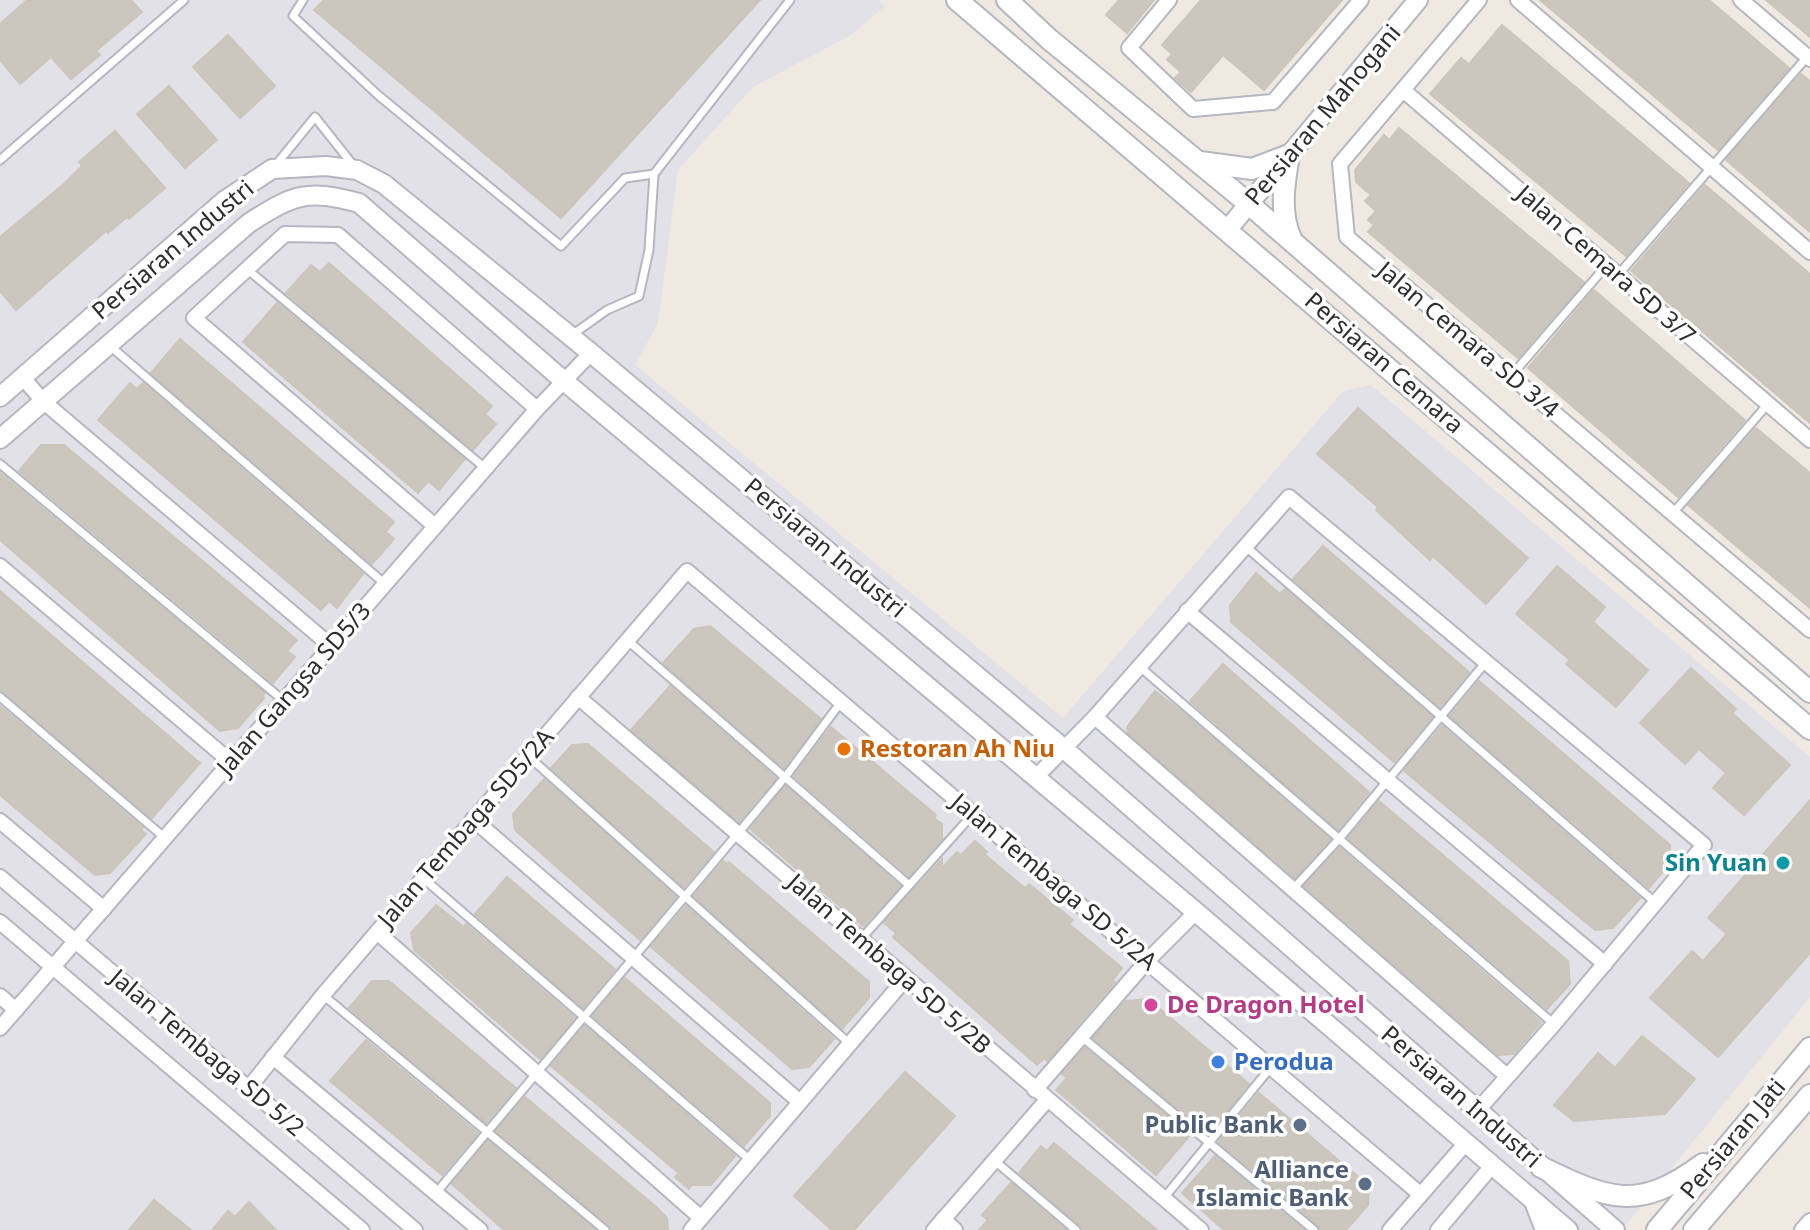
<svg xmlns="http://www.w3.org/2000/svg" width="1810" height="1230" font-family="'Noto Sans',sans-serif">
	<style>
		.industrial { fill: #e3e1e8 }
		.building { fill: #cbc7bf; stroke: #cbc5ba; stroke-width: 2 }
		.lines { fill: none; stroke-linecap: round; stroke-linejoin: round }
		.service-casing { stroke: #b4b7c1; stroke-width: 11 }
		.minor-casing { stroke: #b4b7c1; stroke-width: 18 }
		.tertiary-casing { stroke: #b4b7c1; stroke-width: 22 }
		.secondary-casing { stroke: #b4b7c1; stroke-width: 24 }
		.service { stroke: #fff; stroke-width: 7 }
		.minor { stroke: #fff; stroke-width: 14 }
		.tertiary { stroke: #fff; stroke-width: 18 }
		.secondary { stroke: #fff; stroke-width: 20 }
		.food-dot { fill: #e8710a; stroke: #fff; stroke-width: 3 }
		.culture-dot { fill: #0f9aa8; stroke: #fff; stroke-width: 3 }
		.hotel-dot { fill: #d1479c; stroke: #fff; stroke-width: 3 }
		.shop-dot { fill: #3f7fe0; stroke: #fff; stroke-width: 3 }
		.service-dot { fill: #5c6f8a; stroke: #fff; stroke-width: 3 }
		.labels { text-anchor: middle; stroke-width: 7; stroke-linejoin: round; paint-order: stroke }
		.street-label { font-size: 24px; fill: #2e2e2e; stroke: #fff }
		.food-label { font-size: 24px; font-weight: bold; fill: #c56008; stroke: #fff; text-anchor: start }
		.culture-label { font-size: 24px; font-weight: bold; fill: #0d838f; stroke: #fff; text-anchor: end }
		.hotel-label { font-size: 24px; font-weight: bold; fill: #b23c85; stroke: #fff; text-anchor: start }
		.shop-label { font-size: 24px; font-weight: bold; fill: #366cbe; stroke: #fff; text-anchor: start }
		.service-label { font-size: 24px; font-weight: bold; fill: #4e5e75; stroke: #fff; text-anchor: end }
	</style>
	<rect width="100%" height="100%" fill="#efe9e1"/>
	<!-- industrial -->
	<polygon class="industrial" points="0,0 878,0 885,6 851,35 753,87 678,170 658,323 635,365 1063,718 1343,391 1371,385 1810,757 1810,997 1622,1230 0,1230"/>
	<!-- building -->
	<g class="building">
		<polygon points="27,0 131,0 142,12 96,51 100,55 71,79 51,57 20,84 0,60 0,24"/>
		<polygon points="324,0 760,0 561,218 314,10"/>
		<polygon points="1119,0 1154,0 1127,33 1106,15"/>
		<polygon points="1201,0 1342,0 1264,90 1223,55 1191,92 1175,78 1181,72 1167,60 1172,54 1162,45"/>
		<polygon points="1540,0 1709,0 1789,68 1718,150"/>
		<polygon points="1766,0 1810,0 1810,37 1797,26"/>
		<polygon points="1502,25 1689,183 1626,256 1430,94 1461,58 1469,64"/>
		<polygon points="228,35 275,86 240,118 193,67"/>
		<polygon points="1801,74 1810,81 1810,232 1726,160"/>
		<polygon points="169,86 217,140 185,168 137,114"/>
		<polygon points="1399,128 1584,282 1518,358 1368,232 1374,225 1368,220 1376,211 1365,201 1371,195 1356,182 1355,170 1384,135 1389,140"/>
		<polygon points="115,131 165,188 129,219 127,217 108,233 106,231 16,310 0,291 0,237 65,183 82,166 79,162"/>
		<polygon points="1705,185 1810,274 1810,423 1631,271"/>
		<polygon points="329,263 492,406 485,414 496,424 473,450 286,293 311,265 320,272"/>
		<polygon points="1594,290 1745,420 1678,497 1528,368"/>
		<polygon points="277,303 465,459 439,490 428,481 418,493 243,342"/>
		<polygon points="180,339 394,522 386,532 394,539 372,564 151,373"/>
		<polygon points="130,383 137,389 143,383 363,574 337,608 329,601 321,610 98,420"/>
		<polygon points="1358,408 1528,558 1486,604 1433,556 1430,560 1376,510 1378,507 1317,454"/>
		<polygon points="1756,428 1810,473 1810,608 1688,505"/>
		<polygon points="41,445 64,445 297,640 287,651 295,657 273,683 19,471"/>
		<polygon points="0,473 265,693 262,697 264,698 238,728 220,731 0,540"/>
		<polygon points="1323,546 1469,672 1440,707 1293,579"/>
		<polygon points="1557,566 1605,607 1593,622 1648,670 1616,707 1566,664 1570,660 1516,614"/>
		<polygon points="1256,573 1280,594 1285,589 1432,717 1394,762 1231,622 1230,605"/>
		<polygon points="0,591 200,763 152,818 0,691"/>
		<polygon points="710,626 821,719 784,768 663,663 694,629"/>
		<polygon points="1223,664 1369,792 1338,830 1190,701"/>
		<polygon points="1691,668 1736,709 1732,713 1790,765 1744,815 1713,788 1726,773 1699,749 1685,764 1640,723"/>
		<polygon points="1479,681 1670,845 1671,862 1649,888 1450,716"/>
		<polygon points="670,686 776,778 739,822 631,730"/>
		<polygon points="1155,691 1181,711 1330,839 1295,878 1128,733 1127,727"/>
		<polygon points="0,706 143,828 141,830 146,834 110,873 95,875 0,795"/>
		<polygon points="1442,726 1640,898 1613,928 1595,930 1404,771"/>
		<polygon points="831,727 936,815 934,818 942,824 942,839 909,876 794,776"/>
		<polygon points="588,744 714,852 684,887 551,768 572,745"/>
		<polygon points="544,779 676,897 640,940 515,830 513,814"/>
		<polygon points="786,786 900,886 863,926 750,829"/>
		<polygon points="1810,800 1810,953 1718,1057 1650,998 1692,951 1703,961 1727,934 1708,918"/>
		<polygon points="1379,801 1568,961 1570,984 1547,1009 1348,838"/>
		<polygon points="975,841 987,852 984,854 1025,888 1029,884 1073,920 1069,924 1122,968 1113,980 1115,982 1047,1061 1044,1058 1037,1065 893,937 896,933 884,923 942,859 942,868 957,852 961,855"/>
		<polygon points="1340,848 1541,1022 1514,1054 1498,1055 1304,886"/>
		<polygon points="723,861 727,864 729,862 869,982 869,998 842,1029 694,896"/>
		<polygon points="507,877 615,969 583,1008 475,914"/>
		<polygon points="436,905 464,927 466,924 575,1018 540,1059 414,950 411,933"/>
		<polygon points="686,906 834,1039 809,1067 792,1069 651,947"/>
		<polygon points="625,978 770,1103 770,1116 744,1146 593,1016"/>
		<polygon points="372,981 389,981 516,1088 486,1123 349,1008"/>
		<polygon points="1148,999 1249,1084 1208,1134 1093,1038 1126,1001"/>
		<polygon points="585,1026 735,1156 711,1185 692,1185 689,1189 675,1177 679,1173 551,1066"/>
		<polygon points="1642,1036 1695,1079 1665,1114 1574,1121 1554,1105 1598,1053 1615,1068"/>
		<polygon points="366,1040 478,1133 442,1175 330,1081"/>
		<polygon points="1085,1048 1190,1135 1156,1175 1056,1090 1067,1078 1062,1074"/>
		<polygon points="905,1072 955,1116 854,1230 832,1230 794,1196"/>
		<polygon points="1259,1093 1369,1186 1368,1205 1346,1230 1320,1230 1318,1225 1218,1142"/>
		<polygon points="525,1097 654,1205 667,1218 668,1230 611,1230 609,1225 496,1131"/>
		<polygon points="488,1141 595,1230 504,1230 452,1184"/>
		<polygon points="1054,1143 1103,1184 1157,1230 1082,1230 1080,1225 1019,1173 1041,1146 1047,1151"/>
		<polygon points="1215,1156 1304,1230 1224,1230 1182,1193"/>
		<polygon points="1011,1183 1066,1230 979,1230 988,1220 982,1215"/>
		<polygon points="154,1200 191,1230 129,1230"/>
		<polygon points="249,1202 276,1230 212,1230 228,1211 235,1217"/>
	</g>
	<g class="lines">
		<!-- service casing -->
		<g class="service-casing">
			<g id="service">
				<polyline points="303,0 293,16 378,95 561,246 625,178 654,174"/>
				<polyline points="0,160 184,0"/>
				<polyline points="275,166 315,117 353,165"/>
				<polyline points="248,270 485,468"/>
				<polyline points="1618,275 1807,57"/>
				<polyline points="572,335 607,310 639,296 649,250 654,174 790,0"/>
				<polyline points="109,345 385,584"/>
				<polyline points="1511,376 1606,266"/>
				<polyline points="0,464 284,701"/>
				<polyline points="1673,513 1768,404"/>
				<polyline points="1245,546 1657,904"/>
				<polyline points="627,640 909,885"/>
				<polyline points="1140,667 1554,1024"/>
				<polyline points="0,697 165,838"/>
				<polyline points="528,756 850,1044"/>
				<polyline points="423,878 750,1160"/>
				<polyline points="1293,889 1339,839 1486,662"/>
				<polyline points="861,939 973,814"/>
				<polyline points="323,995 605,1230"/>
				<polyline points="1082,1037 1314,1230"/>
				<polyline points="995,1161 1076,1230"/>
				<polyline points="436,1193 786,776 841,702"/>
				<polyline points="1164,1198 1271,1067"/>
			</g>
		</g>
		<!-- minor casing -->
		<g class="minor-casing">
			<g id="minor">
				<polyline points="1169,0 1129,48 1193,109 1273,102 1361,0"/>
				<polyline points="1479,0 1340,164 1347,237 1810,630"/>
				<polyline points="1518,0 1810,252"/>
				<polyline points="1741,0 1810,59"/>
				<polyline points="1403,90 1810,440"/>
				<polyline points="22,377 44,402 331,646"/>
				<polyline points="435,526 194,318 285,234 338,235 537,409"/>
				<polyline points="0,566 231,762"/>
				<polyline points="1187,611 1605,964"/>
				<polyline points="578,697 1201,1230"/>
				<polyline points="1095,717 1507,1076"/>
				<polyline points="1035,778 1095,717 1289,497 1704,845 1554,1024 1477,1111"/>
				<polyline points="473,819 800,1102"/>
				<polyline points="0,821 104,909"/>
				<polyline points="0,877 415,1230"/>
				<polyline points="0,922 362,1230"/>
				<polyline points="377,932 701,1218"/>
				<polyline points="0,996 16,1010"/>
				<polyline points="0,1028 537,409 591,353"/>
				<polyline points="273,1057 480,1230"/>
				<polyline points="248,1089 323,995 687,571 1420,1194"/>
				<polyline points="1035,1090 1147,961 1196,912"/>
				<polyline points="943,1219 955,1230"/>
				<polyline points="691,1230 906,978"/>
				<polyline points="934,1230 1047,1100"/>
				<polyline points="1390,1230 1465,1144"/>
				<polyline points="1438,1230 1491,1167"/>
				<polyline points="1802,1230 1810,1221"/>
			</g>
		</g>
		<!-- tertiary casing -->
		<g class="tertiary-casing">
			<g id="tertiary">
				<polyline points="1228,229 1418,0"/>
				<polyline points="0,397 224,201 272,169 326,166 357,170 384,184 591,353 1063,748 1615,1230"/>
				<path d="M0 439 249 223C294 194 307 189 359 203L564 381 1196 912 1568 1230"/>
			</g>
		</g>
		<!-- secondary casing -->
		<g class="secondary-casing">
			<g id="secondary">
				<polyline points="957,0 1810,729"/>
				<polyline points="1007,0 1049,39 1249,204 1810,692"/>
				<path d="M1289 155C1284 184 1279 214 1292 241"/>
				<polyline points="1200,162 1252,169 1289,155"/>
				<path d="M1541 1167C1609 1200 1638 1212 1703 1164"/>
				<polyline points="1536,1204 1546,1230"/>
				<polyline points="1657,1230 1810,1048"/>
				<polyline points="1694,1230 1810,1095"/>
			</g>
		</g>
		<!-- service -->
		<use href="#service" class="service"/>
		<!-- minor -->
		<use href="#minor" class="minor"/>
		<!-- tertiary -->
		<use href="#tertiary" class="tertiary"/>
		<!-- secondary -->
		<use href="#secondary" class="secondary"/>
	</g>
	<!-- markers -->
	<circle class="food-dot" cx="844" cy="749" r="8"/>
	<circle class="culture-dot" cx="1783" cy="863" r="8"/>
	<circle class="hotel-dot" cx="1151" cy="1005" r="8"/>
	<circle class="shop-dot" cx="1218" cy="1062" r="8"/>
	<g class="service-dot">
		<circle cx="1300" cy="1125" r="8"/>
		<circle cx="1365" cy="1184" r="8"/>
	</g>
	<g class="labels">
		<!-- street labels -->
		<g class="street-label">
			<text transform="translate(1323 115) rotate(-50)" y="8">Persiaran Mahogani</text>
			<text transform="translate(173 250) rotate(-40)" y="8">Persiaran Industri</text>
			<text transform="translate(1606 265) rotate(41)" y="8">Jalan Cemara SD 3/7</text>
			<text transform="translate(1468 340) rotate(40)" y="8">Jalan Cemara SD 3/4</text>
			<text transform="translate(1384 363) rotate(41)" y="8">Persiaran Cemara</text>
			<text transform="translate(825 548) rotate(40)" y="8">Persiaran Industri</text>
			<text transform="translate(294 689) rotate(-49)" y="8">Jalan Gangsa SD5/3</text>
			<text transform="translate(466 828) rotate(-49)" y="8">Jalan Tembaga SD5/2A</text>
			<text transform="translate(1054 882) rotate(40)" y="8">Jalan Tembaga SD 5/2A</text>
			<text transform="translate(889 964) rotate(41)" y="8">Jalan Tembaga SD 5/2B</text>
			<text transform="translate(207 1053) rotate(40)" y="8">Jalan Tembaga SD 5/2</text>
			<text transform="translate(1461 1097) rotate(41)" y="8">Persiaran Industri</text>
			<text transform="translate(1733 1139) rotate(-50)" y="8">Persiaran Jati</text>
		</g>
		<!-- food labels -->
		<g class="food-label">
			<text x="860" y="757">Restoran Ah Niu</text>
		</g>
		<!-- culture labels -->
		<g class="culture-label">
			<text x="1767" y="871">Sin Yuan</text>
		</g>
		<!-- hotel labels -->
		<g class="hotel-label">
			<text x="1167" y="1013">De Dragon Hotel</text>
		</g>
		<!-- shop labels -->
		<g class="shop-label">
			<text x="1234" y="1070">Perodua</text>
		</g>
		<!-- service labels -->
		<g class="service-label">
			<text x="1284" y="1133">Public Bank</text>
			<text x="1349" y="1178">Alliance<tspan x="1349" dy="28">Islamic Bank</tspan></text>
		</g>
	</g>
</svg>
